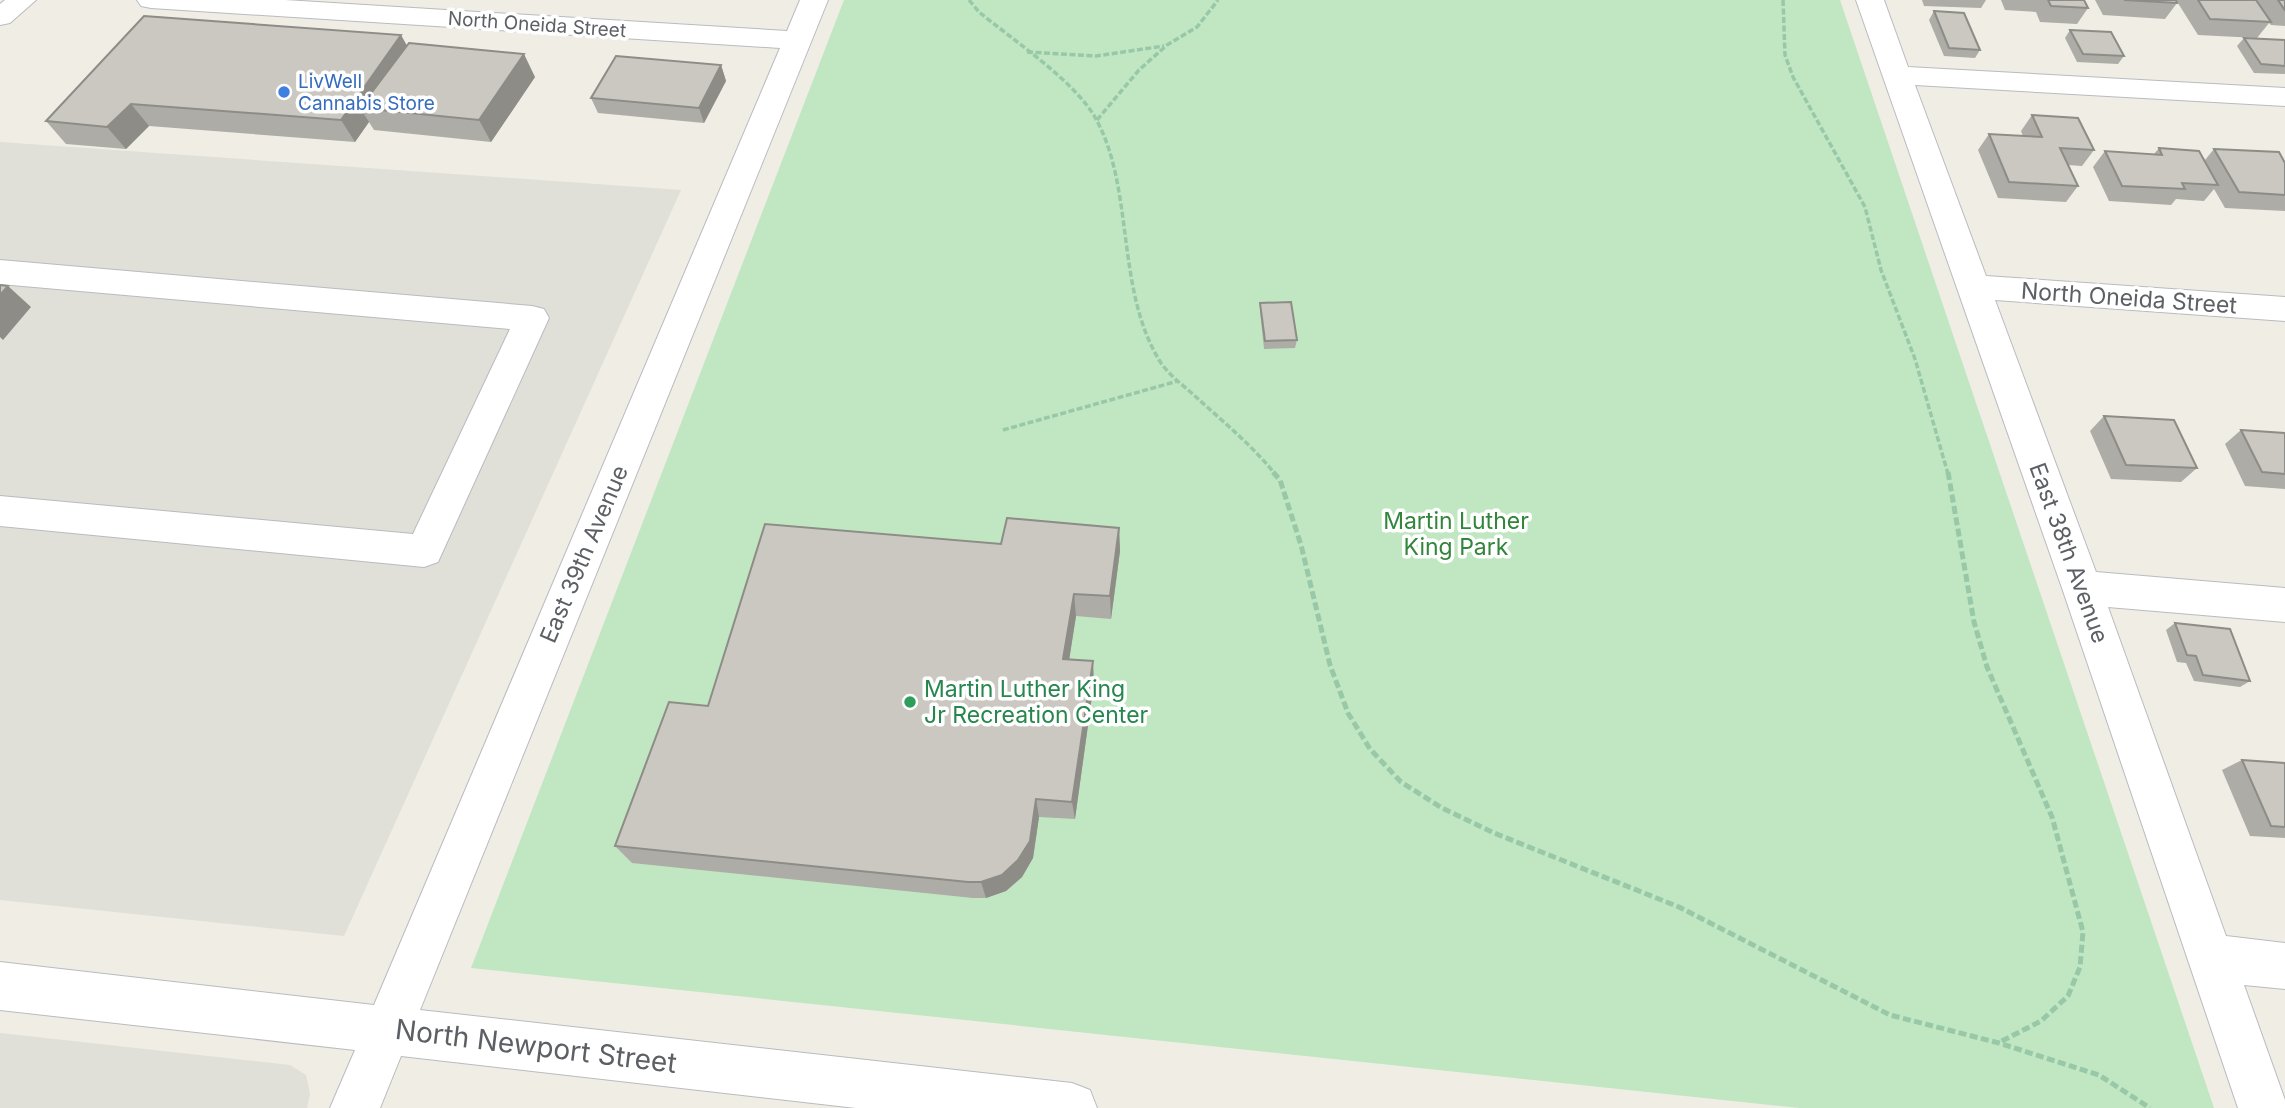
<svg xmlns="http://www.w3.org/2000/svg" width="2285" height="1108" font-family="Inter,sans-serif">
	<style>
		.industrial { fill: #e0dfd8 }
		.green { fill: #c0e7c1 }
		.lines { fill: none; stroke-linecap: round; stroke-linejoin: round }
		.minor-casing { stroke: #b9bbc0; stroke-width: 2 }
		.path-far1 { stroke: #98c8a8; stroke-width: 3.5; stroke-dasharray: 6 2.5; stroke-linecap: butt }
		.path { stroke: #98c8a8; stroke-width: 5; stroke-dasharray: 8 3.5; stroke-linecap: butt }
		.minor { fill: #fff; fill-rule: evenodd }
		.wall { fill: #aeaca6 }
		.shaded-wall { fill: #8d8c87 }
		.building { fill: #cac8c1; stroke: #8d8c87; stroke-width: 2 }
		.shop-dot { fill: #3f7fe0; stroke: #fff; stroke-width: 2.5 }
		.leisure-dot { fill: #2e9e5b; stroke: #fff; stroke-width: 2.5 }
		.labels { text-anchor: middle; stroke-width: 7; stroke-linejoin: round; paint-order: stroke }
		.far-street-label { font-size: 19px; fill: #5c6065; stroke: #fff }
		.far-shop-label { font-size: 19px; fill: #366cbe; stroke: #fff; text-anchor: start }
		.street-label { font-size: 23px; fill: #5c6065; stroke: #fff }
		.park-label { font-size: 23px; fill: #32853a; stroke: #fff }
		.leisure-label { font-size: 23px; fill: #27864d; stroke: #fff; text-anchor: start }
		.near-street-label { font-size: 28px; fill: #5c6065; stroke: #fff }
	</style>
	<rect width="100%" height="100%" fill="#efede4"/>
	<!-- industrial -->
	<g class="industrial">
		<polygon points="0,142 681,190 344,936 0,900"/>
		<polygon points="0,1033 290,1065 306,1075 310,1094 307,1108 0,1108"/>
	</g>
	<!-- green -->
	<polygon class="green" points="844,0 1840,0 2214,1108 1800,1108 471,968"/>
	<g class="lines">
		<!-- minor casing -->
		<g class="minor-casing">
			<g id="minor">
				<polygon points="5,0 36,0 10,23 0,25 0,4"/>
				<polygon points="137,0 285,0 787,31 800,0 828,0 420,1010 1072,1083 1090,1090 1097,1108 856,1108 401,1056 380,1108 330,1108 355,1050 0,1010 0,962 374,1005 780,48 151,8 141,6"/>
				<polygon points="1856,0 1884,0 1908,67 2285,88 2285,106 1915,85 1986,276 2285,297 2285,321 1995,300 2096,572 2285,588 2285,622 2108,607 2226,936 2285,943 2285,989 2244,985 2285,1100 2285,1108 2238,1108 2062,588"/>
				<polygon points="0,260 532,306 544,309 549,318 438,562 424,567 0,526 0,496 413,534 510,329 0,284"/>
			</g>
		</g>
		<!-- path-far1 -->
		<g class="path-far1">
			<path d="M969 0 979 12C1013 40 1076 82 1096 119 1135 190 1115 291 1161 363 1170 376 1184 386 1195 396 1222 421 1252 445 1275 474"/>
			<polyline points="1783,0 1785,55 1793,77 1865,207 1881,270 1915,359 1948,474"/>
			<polyline points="1027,52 1096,56 1164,46"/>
			<polyline points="1097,120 1139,70 1167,45 1197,27 1218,0"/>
			<polyline points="1003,430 1178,381"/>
		</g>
		<!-- path -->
		<g class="path">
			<polyline points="1273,472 1280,480 1301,545 1330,665 1348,713 1370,749 1401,782 1442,808 1494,833 1679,907 1890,1015 1999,1043 2099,1075 2150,1108"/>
			<polyline points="1948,472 1974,622 1987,667 2052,817 2083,932 2080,967 2068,996 2041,1021 2000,1042"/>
		</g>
		<!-- minor -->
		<use href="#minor" class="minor"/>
	</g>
	<!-- wall -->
	<g class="wall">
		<polygon points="1922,0 1986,0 1981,8 1924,6"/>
		<polygon points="2001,0 2084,0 2088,8 2077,24 2040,22 2036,12 2005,10"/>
		<polygon points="2095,0 2176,0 2177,3 2165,19 2103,15"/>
		<polygon points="2176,0 2285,0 2285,26 2271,25 2269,23 2257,38 2198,35"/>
		<polygon points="1934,11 1980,50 1975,58 1944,56 1929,20"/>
		<polygon points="2070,30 2124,56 2118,64 2077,62 2065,38"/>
		<polygon points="2244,38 2285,40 2285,74 2254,73 2237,46"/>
		<polygon points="407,46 535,77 491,142 374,130 369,122 355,142 149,126 126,149 66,144 46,121"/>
		<polygon points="721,65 726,81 704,123 598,113 591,98"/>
		<polygon points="2032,115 2094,150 2082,166 2068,165 2078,186 2066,202 1998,198 1978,150 1989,134 2023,136 2021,131"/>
		<polygon points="2159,148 2205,160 2214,149 2285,163 2285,211 2225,208 2214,189 2204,201 2176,199 2171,205 2109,201 2093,167 2105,151 2154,154"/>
		<polygon points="1260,303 1297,340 1295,348 1264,349 1260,311"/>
		<polygon points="2104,416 2197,468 2181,482 2111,479 2090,431"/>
		<polygon points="2241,430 2285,433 2285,489 2245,486 2225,444"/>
		<polygon points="1119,528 1120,551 1111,619 1076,616 1069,659 1094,682 1075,819 1039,817 1033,858 1022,877 1006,891 986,898 973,898 632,863 615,846 708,706 1001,544"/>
		<polygon points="2175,623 2250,681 2240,687 2194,681 2186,663 2177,662 2166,630"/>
		<polygon points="2242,760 2285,763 2285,838 2250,836 2222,770"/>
	</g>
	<!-- shaded-wall -->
	<g class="shaded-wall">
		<polygon points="401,35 414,58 360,108 369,122 355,142 341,120"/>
		<polygon points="524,54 535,77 491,142 479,120"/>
		<polygon points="721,65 726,81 704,123 699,108"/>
		<polygon points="131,104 149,126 126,149 107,127"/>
		<polygon points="8,286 31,307 3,340 0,337 0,295"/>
		<polygon points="1119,528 1120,551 1111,619 1110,596"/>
		<polygon points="1074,594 1076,616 1066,680 1063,659"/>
		<polygon points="1093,661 1094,682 1075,819 1072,802"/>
		<polygon points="1036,799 1039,817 1033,858 1022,877 1006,891 986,898 981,882"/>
	</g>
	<!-- building -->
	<g class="building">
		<polygon points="2048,0 2084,0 2088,8 2051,6"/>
		<polygon points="2124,0 2176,0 2177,3"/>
		<polygon points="2198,0 2256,0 2271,22 2210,19"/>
		<polygon points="2278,0 2285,0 2285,10 2284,9"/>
		<polygon points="1934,11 1964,13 1980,50 1949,48"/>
		<polygon points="144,16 401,35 341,120 131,104 107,127 46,121"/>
		<polygon points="2070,30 2111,32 2124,56 2083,54"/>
		<polygon points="2244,38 2285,40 2285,66 2261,64"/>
		<polygon points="409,43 524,54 479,120 360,108"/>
		<polygon points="616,56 721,65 699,108 591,98"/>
		<polygon points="2032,115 2078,118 2094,150 2060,148 2078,186 2009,182 1989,134 2042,137"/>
		<polygon points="2159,148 2199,151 2218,185 2182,183 2185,189 2122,186 2105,151 2162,155"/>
		<polygon points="2214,149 2279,152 2285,163 2285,195 2239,192"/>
		<polygon points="0,285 8,286 0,295"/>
		<polygon points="1291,302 1297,340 1265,341 1260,303"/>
		<polygon points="2104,416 2174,420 2197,468 2126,465"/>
		<polygon points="2241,430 2285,433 2285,474 2262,472"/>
		<polygon points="1007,518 1119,528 1110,596 1074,594 1063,659 1093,661 1072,802 1036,799 1030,841 1018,860 1002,875 981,882 968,882 615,846 669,702 708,706 765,524 1001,544"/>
		<polygon points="2175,623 2230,629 2250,681 2203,675 2196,656 2187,655"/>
		<polygon points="2242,760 2285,763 2285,827 2271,826"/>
	</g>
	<!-- markers -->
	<circle class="shop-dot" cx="284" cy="92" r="7"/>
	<circle class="leisure-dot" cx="910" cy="702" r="7"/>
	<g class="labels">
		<!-- far-street labels -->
		<g class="far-street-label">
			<text transform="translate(537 24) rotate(4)" y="7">North Oneida Street</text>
		</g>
		<!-- far-shop labels -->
		<g class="far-shop-label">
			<text x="298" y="88">LivWell<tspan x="298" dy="22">Cannabis Store</tspan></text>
		</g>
		<!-- street labels -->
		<g class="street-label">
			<text transform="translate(2129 298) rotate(4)" y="8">North Oneida Street</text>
			<text transform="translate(2069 553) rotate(70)" y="8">East 38th Avenue</text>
			<text transform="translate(584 554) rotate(-67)" y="8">East 39th Avenue</text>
		</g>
		<!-- park labels -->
		<g class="park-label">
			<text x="1456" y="529">Martin Luther<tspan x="1456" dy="26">King Park</tspan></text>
		</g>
		<!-- leisure labels -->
		<g class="leisure-label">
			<text x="924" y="697">Martin Luther King<tspan x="924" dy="26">Jr Recreation Center</tspan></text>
		</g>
		<!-- near-street labels -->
		<g class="near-street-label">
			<text transform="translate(536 1046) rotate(7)" y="10">North Newport Street</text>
		</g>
	</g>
</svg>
